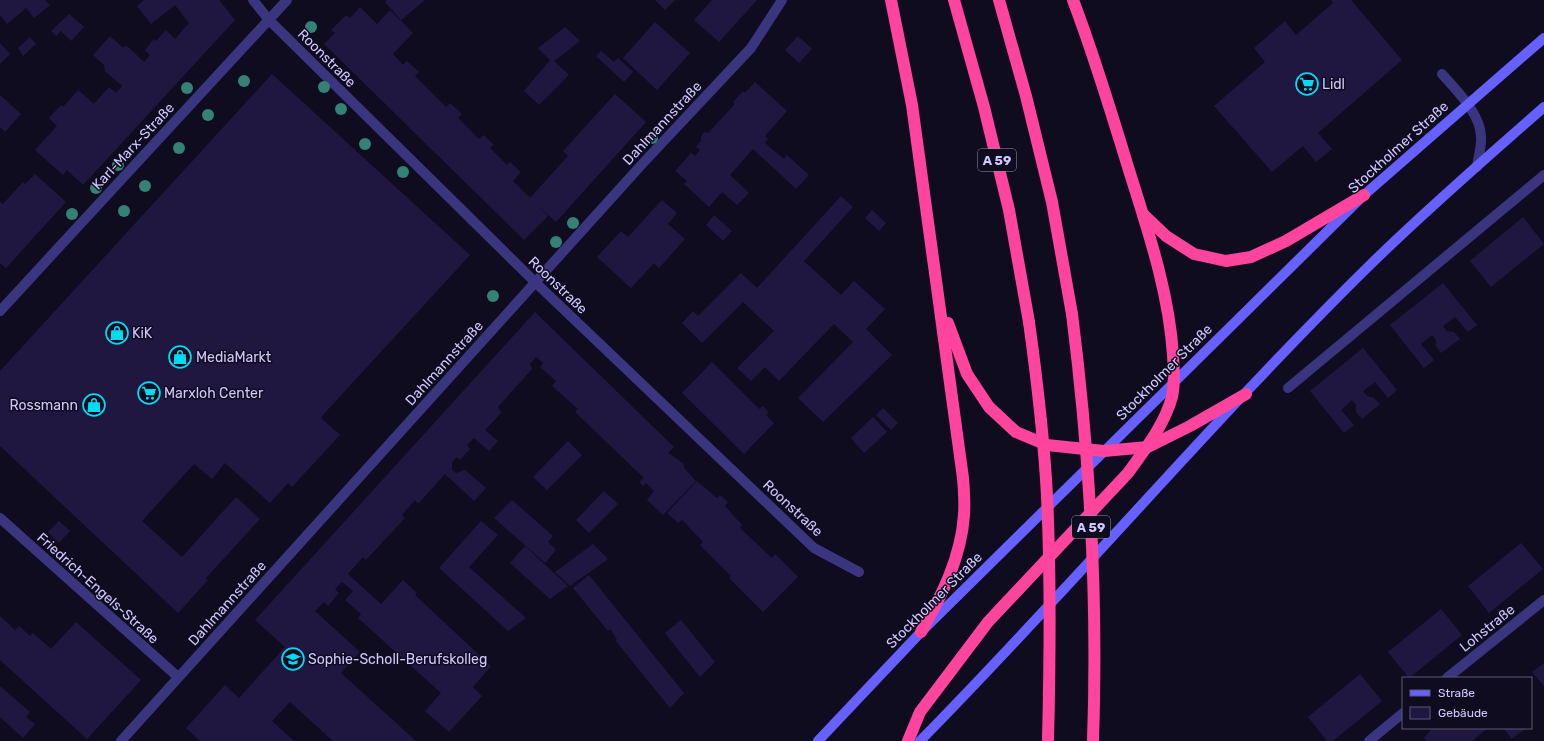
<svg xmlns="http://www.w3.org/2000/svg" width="1544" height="741" font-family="Rubik,sans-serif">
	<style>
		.building { fill: #201740 }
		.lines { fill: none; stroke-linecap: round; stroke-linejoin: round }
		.lane { stroke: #39367f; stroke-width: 10 }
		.street { stroke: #39367f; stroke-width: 10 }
		.secondary { stroke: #6560ff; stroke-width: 10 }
		.highway { stroke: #ff449d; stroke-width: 12 }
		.highway-bridge { stroke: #ff449d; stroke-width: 12 }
		.tree { fill: #358176 }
		.labels { text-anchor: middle; stroke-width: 3; stroke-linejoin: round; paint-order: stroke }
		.shield { fill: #0f0c1f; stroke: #9690bc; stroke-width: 1 }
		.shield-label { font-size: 13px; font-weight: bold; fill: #d0c9ff }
		.street-label { font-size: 14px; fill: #d0c9ff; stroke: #0f0c1f }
		.poi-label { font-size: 14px; fill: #d0c9ff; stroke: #0f0c1f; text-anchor: start }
	</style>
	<rect width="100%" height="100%" fill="#0f0c1f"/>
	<!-- building -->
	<g class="building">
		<polygon points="0,0 45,0 50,5 34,18 26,8 7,24 0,15"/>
		<polygon points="144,0 219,0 235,20 83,185 67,170 63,175 35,150 57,126 49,118 61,105 63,107 78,90 94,104 109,87 116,93 122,86 105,71 104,65 93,55 110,36 122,47 127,46 144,62 150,55 145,50 154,39 156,41 166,30 175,39 189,23 175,5 151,24 137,6"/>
		<polygon points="387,0 425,0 401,20 385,2"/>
		<polygon points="655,0 675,0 665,10"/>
		<polygon points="712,0 757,0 719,42 694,20"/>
		<polygon points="1331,0 1351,0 1402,60 1318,133 1332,149 1316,162 1303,146 1272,172 1214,106 1265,62 1254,48 1285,21 1296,35 1333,3"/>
		<polygon points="360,7 377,24 390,10 413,33 393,54 403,65 407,61 419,72 415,76 446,107 450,103 462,114 458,118 479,139 484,135 494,145 490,148 507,165 510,162 521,172 513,181 530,198 568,156 563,151 615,94 646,122 556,222 537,205 548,216 524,240 324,44 335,33 331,30 346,15 350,18"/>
		<polygon points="69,14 84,27 71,41 61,31 56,36 51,31"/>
		<polygon points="655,22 690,53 657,90 623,58"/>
		<polygon points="565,27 580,41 554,61 569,75 539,105 524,91 550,60 538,48"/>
		<polygon points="798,36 812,49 799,63 785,50"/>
		<polygon points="30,37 36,44 23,56 18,48"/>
		<polygon points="0,43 10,54 0,64"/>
		<polygon points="601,51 614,62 618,58 633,72 624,82 596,56"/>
		<polygon points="272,74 470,255 322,416 321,418 340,435 292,487 288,483 270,503 225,463 212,479 194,464 142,521 182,557 236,497 260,519 206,578 208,580 178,613 0,446 0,371"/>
		<polygon points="755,82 787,111 765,136 768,139 765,143 784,159 787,155 809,175 796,189 753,149 730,175 749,193 737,205 722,192 709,207 684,184 687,181 675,171 691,153 695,156 700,150 696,147 701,141 701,137 704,132 708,133 735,104 733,102 743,91 745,93"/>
		<polygon points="0,95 21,114 5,132 0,127"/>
		<polygon points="35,174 66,202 6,268 0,263 0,202 3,204 23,182 25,184"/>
		<polygon points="841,196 853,207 804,261 841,295 854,281 885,309 866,329 892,355 823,422 798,398 853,342 834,324 779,381 765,367 751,381 737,368 774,331 743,302 702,343 682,323 693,311 698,316 741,273 757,288"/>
		<polygon points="662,200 677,213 668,224 685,239 659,268 654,263 631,288 597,257 621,231 628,237"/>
		<polygon points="872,210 886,223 879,231 865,218"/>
		<polygon points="714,215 732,231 723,241 706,225"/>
		<polygon points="1523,217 1544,244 1491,287 1470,261"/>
		<polygon points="1443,283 1477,325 1468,332 1455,317 1443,326 1447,331 1454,332 1460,339 1441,353 1436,346 1436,340 1432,335 1421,344 1434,360 1424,368 1390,325"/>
		<polygon points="535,312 674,447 668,453 684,464 684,468 696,481 663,515 647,500 654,491 646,483 643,486 639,482 644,478 575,412 578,409 552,386 556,381 540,367 543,363 536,357 530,364 532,369 498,407 501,413 485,430 498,441 489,451 474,438 467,445 470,449 460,460 457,457 452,462 452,470 456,473 465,470 486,488 474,501 445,474 418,504 415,500 402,515 405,518 366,560 363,557 348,574 381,604 403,580 417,593 415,595 491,666 473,687 482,696 449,732 425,711 441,693 358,618 361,614 345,600 353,591 342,582 335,589 339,593 328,606 324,602 315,611 360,652 341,673 416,741 333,741 290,702 272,721 294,741 200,741 186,728 225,685 239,698 285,647 255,620"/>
		<polygon points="1363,348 1397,390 1388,398 1375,382 1363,391 1367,396 1374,398 1380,404 1362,419 1356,412 1356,405 1352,400 1341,410 1354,425 1344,433 1310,391"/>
		<polygon points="712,362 759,409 763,406 769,413 766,415 774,423 744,454 682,393"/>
		<polygon points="883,408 898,423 891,430 876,415"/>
		<polygon points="873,417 887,432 864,453 851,438"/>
		<polygon points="568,441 582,455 547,490 533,477"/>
		<polygon points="697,481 717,498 720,495 728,502 725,506 742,525 740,528 772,558 775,554 798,577 763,612 729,578 731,576 700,545 703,542 682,520 678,523 667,513"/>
		<polygon points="604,491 618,504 589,533 576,520"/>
		<polygon points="512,500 553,536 548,542 556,550 545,563 494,518"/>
		<polygon points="59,521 70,531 59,543 48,532"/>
		<polygon points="481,521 498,535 469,567 526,618 508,631 439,568"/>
		<polygon points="1521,543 1543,569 1489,613 1468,586"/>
		<polygon points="593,544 608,559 570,586 555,572"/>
		<polygon points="525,546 568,586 550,599 510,563"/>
		<polygon points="589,575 684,693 670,708 615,640 617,639 610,629 608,631 573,588"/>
		<polygon points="1441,609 1462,635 1409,678 1388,652"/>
		<polygon points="0,616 15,630 19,626 30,636 33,633 51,649 76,622 141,680 87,739 0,660"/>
		<polygon points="681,620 715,662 700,677 665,633"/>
		<polygon points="1544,663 1544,686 1532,672"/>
		<polygon points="1360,674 1382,701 1333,741 1327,741 1308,717"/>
		<polygon points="0,686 30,712 26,717 35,724 23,738 0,717"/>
		<polygon points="1433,728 1488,728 1472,741 1427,741 1424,738"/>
		<polygon points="1503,728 1526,728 1512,739"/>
	</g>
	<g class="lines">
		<!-- lane -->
		<path class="lane" d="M1442 74C1456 90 1480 113 1481 136 1482 146 1478 157 1477 167"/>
		<!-- street -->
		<g class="street">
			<polyline points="253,0 269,20 536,283 814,548 859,572"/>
			<polyline points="0,311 287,0"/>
			<polyline points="1288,388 1544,175"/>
			<polyline points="0,518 178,677"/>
			<polyline points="1447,678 1544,600"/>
			<polyline points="121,741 644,162 751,48 782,0"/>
			<polyline points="1369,741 1403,713"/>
		</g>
		<!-- secondary -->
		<g class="secondary">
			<polyline points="818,741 921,632 1364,195 1544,38"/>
			<path d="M920 741C1074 585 1215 417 1372 263 1427 209 1486 158 1544 107"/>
		</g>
		<!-- highway -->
		<g class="highway">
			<path d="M891 0 912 105 963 478C964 490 965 503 964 515 961 558 942 595 921 632"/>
			<polyline points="954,0 984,107 1009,210 1029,322"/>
			<polyline points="999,0 1026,96 1052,202 1072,314"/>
			<polyline points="1143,214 1166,236 1194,254 1226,261 1251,257 1286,241 1364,195"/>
			<polyline points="948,323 967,374 989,407 1016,432 1047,445 1104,451 1148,447 1190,426 1246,394"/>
			<path d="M908 741 920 712 988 622 1128 473C1145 449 1164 426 1172 397 1175 384 1174 369 1173 355 1169 291 1147 228 1128 167 1111 111 1094 55 1073 0"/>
		</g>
		<!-- highway-bridge -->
		<g class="highway-bridge">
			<path d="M1072 314C1090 456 1098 598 1093 741"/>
			<path d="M1029 322C1037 380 1044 438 1047 496 1051 578 1050 659 1048 741"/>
		</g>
	</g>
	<!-- trees -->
	<g class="tree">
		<circle cx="311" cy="27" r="6"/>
		<circle cx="244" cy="81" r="6"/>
		<circle cx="324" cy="87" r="6"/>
		<circle cx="187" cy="88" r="6"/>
		<circle cx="341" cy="109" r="6"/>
		<circle cx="208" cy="115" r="6"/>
		<circle cx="652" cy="138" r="6"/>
		<circle cx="365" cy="144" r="6"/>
		<circle cx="179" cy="148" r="6"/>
		<circle cx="118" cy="165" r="6"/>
		<circle cx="403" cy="172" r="6"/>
		<circle cx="145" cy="186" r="6"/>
		<circle cx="96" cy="188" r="6"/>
		<circle cx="124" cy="211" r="6"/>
		<circle cx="72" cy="214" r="6"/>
		<circle cx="573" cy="223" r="6"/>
		<circle cx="556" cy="242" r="6"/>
		<circle cx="493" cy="296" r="6"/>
	</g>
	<!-- icons -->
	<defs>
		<g id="supermarket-ring" transform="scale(1.15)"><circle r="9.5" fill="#0f0c1f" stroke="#00dbf4" stroke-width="1.5"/><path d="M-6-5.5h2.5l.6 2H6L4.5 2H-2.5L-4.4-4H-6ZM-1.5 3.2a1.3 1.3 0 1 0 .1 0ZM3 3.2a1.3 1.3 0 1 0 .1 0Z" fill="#00dbf4"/></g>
		<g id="shop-ring" transform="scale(1.15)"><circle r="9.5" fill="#0f0c1f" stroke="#00dbf4" stroke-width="1.5"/><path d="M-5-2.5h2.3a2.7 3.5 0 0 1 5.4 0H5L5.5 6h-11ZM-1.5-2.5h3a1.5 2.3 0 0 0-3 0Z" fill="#00dbf4"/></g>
		<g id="school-ring" transform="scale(1.15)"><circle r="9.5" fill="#0f0c1f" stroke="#00dbf4" stroke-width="1.5"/><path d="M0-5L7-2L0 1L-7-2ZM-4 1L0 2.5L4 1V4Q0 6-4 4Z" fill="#00dbf4"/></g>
	</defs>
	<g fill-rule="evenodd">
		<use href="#supermarket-ring" x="1307" y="84"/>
		<use href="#shop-ring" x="117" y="333"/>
		<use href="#shop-ring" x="180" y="357"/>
		<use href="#supermarket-ring" x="149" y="393"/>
		<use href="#shop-ring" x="94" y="405"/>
		<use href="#school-ring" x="293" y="659"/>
	</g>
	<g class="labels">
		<!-- shield labels -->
		<g class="shield">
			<rect x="978" y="149" width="38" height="22" rx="3"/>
			<rect x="1072" y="516" width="38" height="22" rx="3"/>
		</g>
		<g class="shield-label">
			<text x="997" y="165">A 59</text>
			<text x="1091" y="532">A 59</text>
		</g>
		<!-- street labels -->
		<g class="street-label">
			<text transform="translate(327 58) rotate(45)" y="5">Roonstraße</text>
			<text transform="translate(662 123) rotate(-47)" y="5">Dahlmannstraße</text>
			<text transform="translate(133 146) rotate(-47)" y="5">Karl-Marx-Straße</text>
			<text transform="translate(1398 147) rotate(-42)" y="5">Stockholmer Straße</text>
			<text transform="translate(558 285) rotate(44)" y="5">Roonstraße</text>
			<text transform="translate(444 363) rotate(-48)" y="5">Dahlmannstraße</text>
			<text transform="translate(1164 372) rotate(-45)" y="5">Stockholmer Straße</text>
			<text transform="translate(793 508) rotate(43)" y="5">Roonstraße</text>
			<text transform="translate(98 588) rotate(42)" y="5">Friedrich-Engels-Straße</text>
			<text transform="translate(934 600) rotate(-45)" y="5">Stockholmer Straße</text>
			<text transform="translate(227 603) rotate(-48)" y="5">Dahlmannstraße</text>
			<text transform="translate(1487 628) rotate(-39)" y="5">Lohstraße</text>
		</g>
		<!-- poi labels -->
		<g class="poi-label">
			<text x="1322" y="89">Lidl</text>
			<text x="132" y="338">KiK</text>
			<text x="196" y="362">MediaMarkt</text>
			<text x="164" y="398">Marxloh Center</text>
			<text x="78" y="410" text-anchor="end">Rossmann</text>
			<text x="308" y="664">Sophie-Scholl-Berufskolleg</text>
		</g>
	</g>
	<!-- legend -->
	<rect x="1402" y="677" width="130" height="52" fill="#0f0c1f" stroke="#5c5879"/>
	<rect x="1410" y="690" width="20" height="6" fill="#6560ff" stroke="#5c5879"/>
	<text x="1438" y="697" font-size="12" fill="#d0c9ff">Straße</text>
	<rect x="1410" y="707" width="20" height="12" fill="#201740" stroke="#5c5879"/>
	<text x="1438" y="717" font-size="12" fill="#d0c9ff">Gebäude</text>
</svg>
